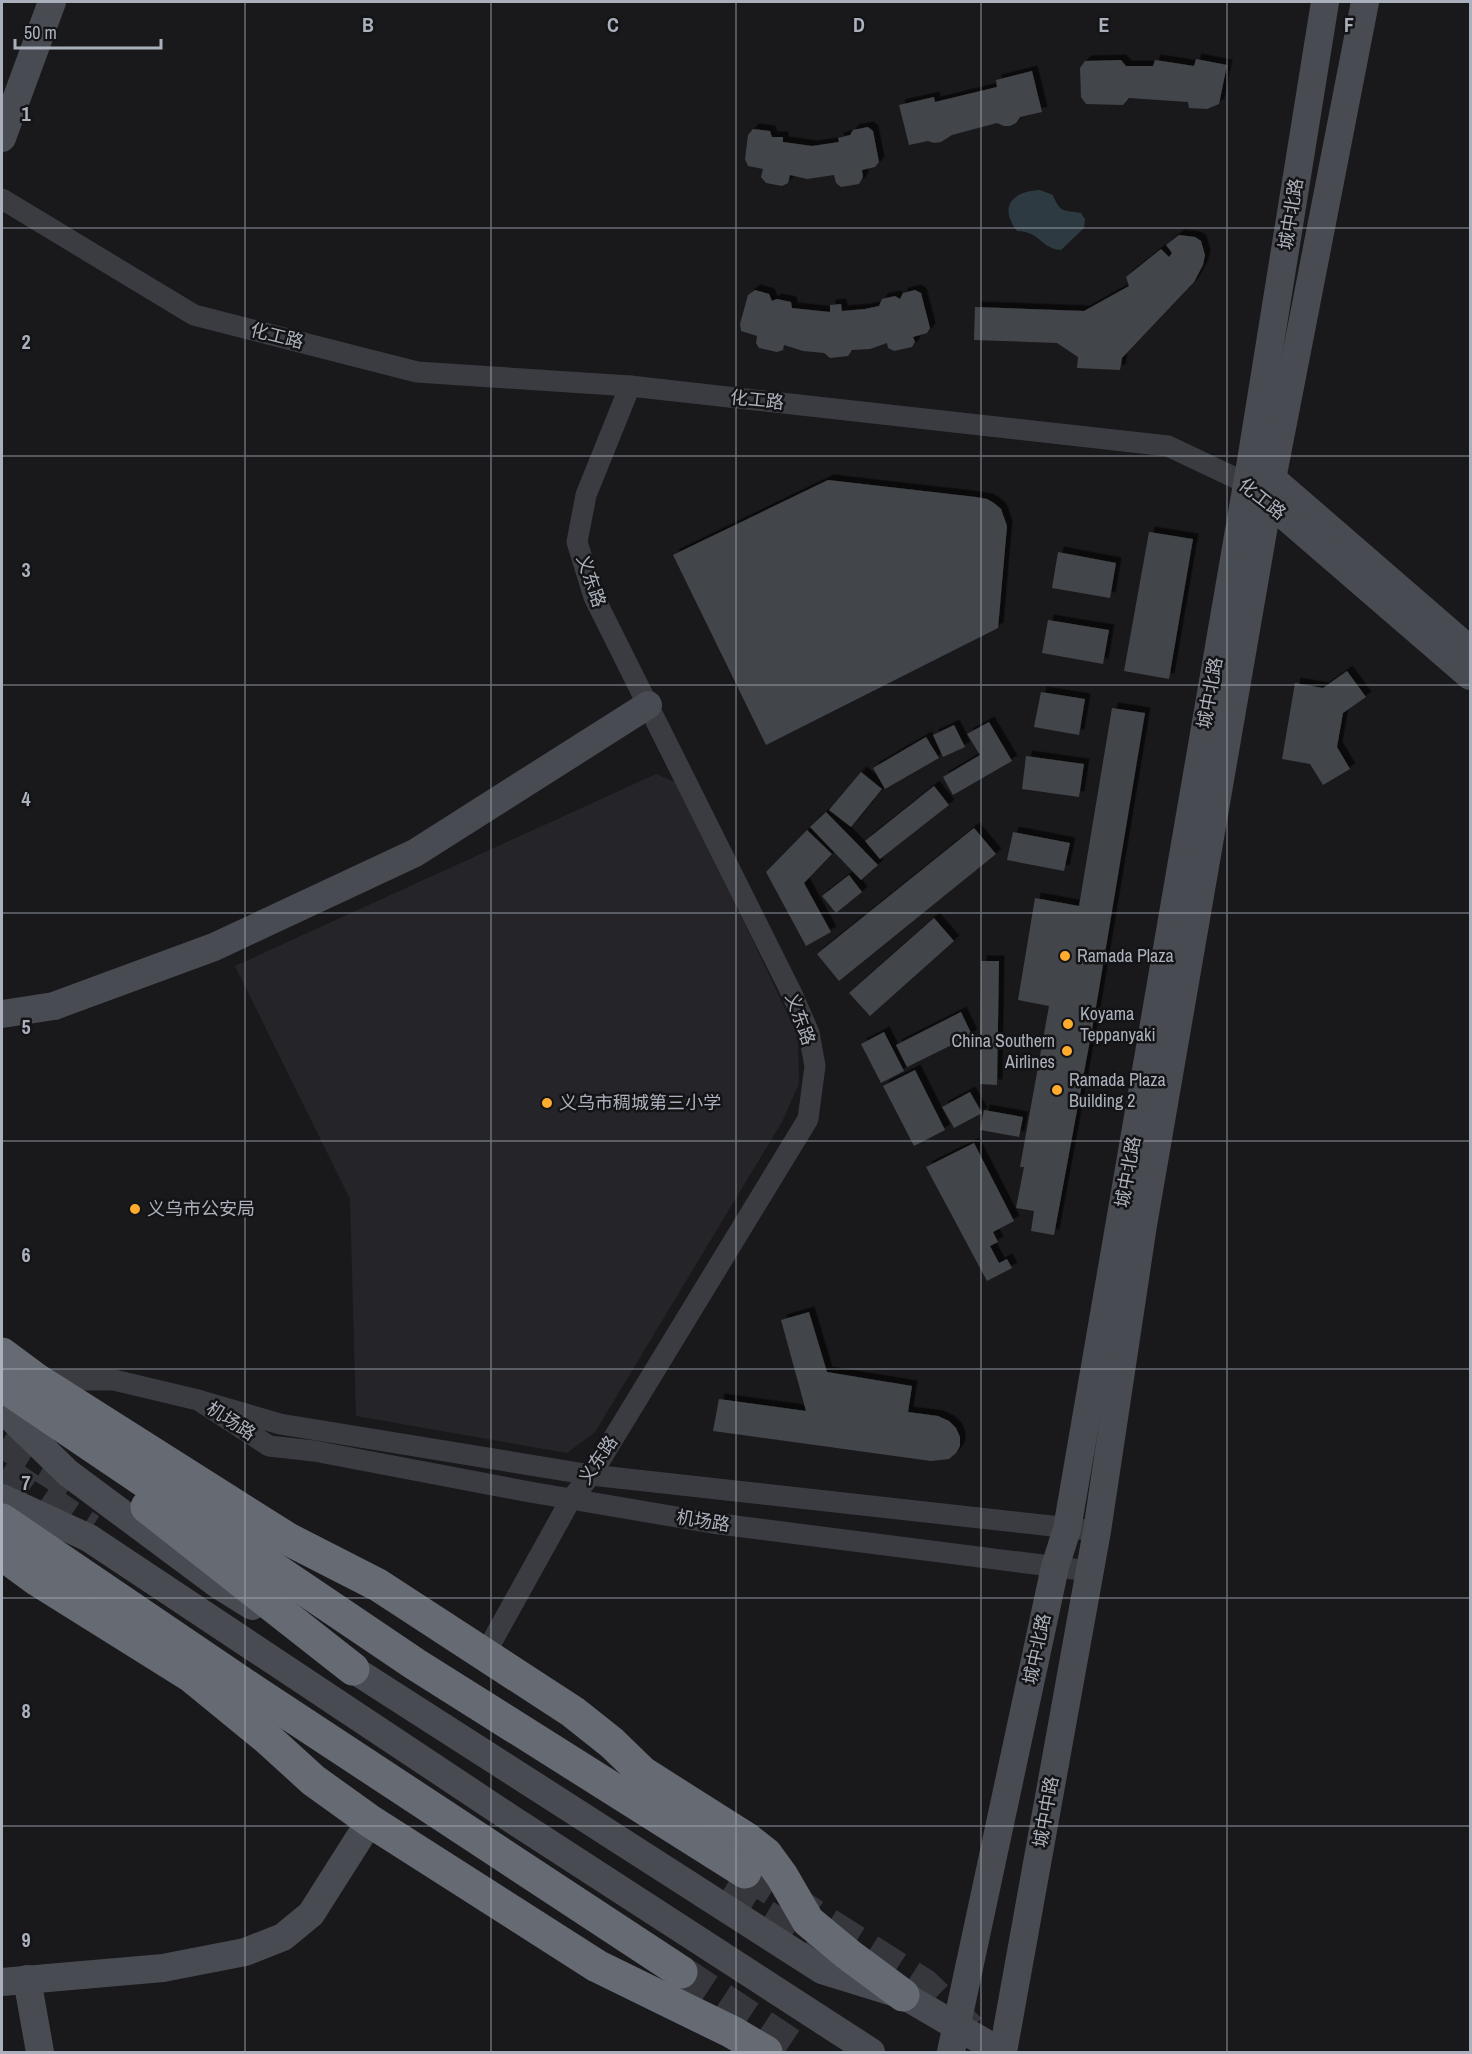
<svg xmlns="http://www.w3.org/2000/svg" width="1472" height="2054" font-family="'Archivo Narrow','Noto Sans SC',sans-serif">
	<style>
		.built { fill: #252529 }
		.water { fill: #2e3a41 }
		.building { fill: #434449; filter: url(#shadow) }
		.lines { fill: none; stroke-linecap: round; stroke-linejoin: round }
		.highway-tunnel { stroke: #36373c; stroke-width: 33; stroke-dasharray: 33 16; stroke-linecap: butt }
		.street { stroke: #3a3c41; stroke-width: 21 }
		.secondary { stroke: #484b51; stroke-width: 28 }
		.highway { stroke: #666a72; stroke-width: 33 }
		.grid { fill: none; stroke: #abb1bc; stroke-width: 1.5; stroke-opacity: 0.55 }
		.poi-dot { fill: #ffab2e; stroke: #141417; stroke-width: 2 }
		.labels { text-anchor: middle; stroke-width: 5; stroke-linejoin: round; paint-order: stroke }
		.street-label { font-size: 18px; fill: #abb1bc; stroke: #141417 }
		.poi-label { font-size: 18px; fill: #abb1bc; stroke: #141417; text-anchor: start }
		.grid-label { font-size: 20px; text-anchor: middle; font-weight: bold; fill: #abb1bc; stroke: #141417; stroke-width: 5; stroke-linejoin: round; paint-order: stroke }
	</style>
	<defs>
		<filter id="shadow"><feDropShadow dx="5.5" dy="-5.5" stdDeviation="0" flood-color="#0009"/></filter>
	</defs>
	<rect width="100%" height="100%" fill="#19191c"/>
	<!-- built -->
	<polygon class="built" points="656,774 678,783 798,1036 799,1084 782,1122 595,1432 567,1453 356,1416 350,1199 235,966"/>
	<!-- water -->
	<path class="water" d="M1040 190 1053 195C1060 213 1063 210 1081 213L1085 219 1084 228 1061 250C1039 248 1042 232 1017 231 998 206 1013 191 1040 190Z"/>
	<!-- building -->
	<g class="building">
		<polygon points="1196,59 1227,65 1219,104 1207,109 1189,108 1188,102 1129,98 1123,105 1086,104 1081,97 1080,68 1085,61 1121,60 1126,66 1153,66 1155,60 1194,66"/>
		<polygon points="1032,71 1042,112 1020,117 1016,123 1010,126 1004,126 997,123 952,135 941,142 934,143 928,141 909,145 899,105 934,97 935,102 997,87 996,80"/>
		<polygon points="868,127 873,131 879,162 875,167 862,170 863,177 859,184 841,187 836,183 834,175 807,179 790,175 788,183 782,186 766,183 761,177 763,169 748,166 745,159 748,135 753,129 770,131 772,137 783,137 783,142 812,146 839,142 838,138 850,135 853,130"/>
		<polygon points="1179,235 1195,237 1201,241 1205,255 1203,265 1194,282 1122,358 1120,370 1077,368 1078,357 1057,343 974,340 975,307 1084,311 1129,286 1126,277 1161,249 1169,257 1172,253 1166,245"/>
		<polygon points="755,290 769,294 772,301 777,299 791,302 792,308 830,312 830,305 841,304 842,311 865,309 879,306 882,299 895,296 900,299 903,293 915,290 921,293 930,328 927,333 913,337 915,342 912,347 894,351 888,348 887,343 870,349 852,350 848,356 830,358 824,353 803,351 784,345 783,350 777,352 759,348 756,343 757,336 741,331 740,324 748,295"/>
		<polygon points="828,480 976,497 987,499 994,503 1001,509 1007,526 998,628 766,745 673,555"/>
		<polygon points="1149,532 1193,539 1169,679 1124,671"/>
		<polygon points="1058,552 1116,563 1110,598 1052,588"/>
		<polygon points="1048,620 1109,630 1103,664 1042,653"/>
		<polygon points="1347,671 1366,697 1343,713 1337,747 1350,769 1323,785 1310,764 1282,759 1295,683 1323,688"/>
		<polygon points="1041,692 1085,699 1079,735 1034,727"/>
		<polygon points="1112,708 1145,713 1095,1013 1054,1235 1031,1231 1034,1211 1016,1208 1024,1167 1020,1167 1049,1006 1018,1000 1035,898 1079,906"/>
		<polygon points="989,722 1012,761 953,795 943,777 980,755 967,734"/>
		<polygon points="954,725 965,747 943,757 933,735"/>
		<polygon points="926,737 939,758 885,789 873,768"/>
		<polygon points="1026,756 1084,764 1079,797 1022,789"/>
		<polygon points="861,772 882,789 851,827 829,810"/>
		<polygon points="934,786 949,805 880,859 865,841"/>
		<polygon points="826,812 878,865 861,880 810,827"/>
		<polygon points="974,828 996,854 839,981 817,954"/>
		<polygon points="807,830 832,854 804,883 831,932 806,946 766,872"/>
		<polygon points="1013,832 1070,843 1064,871 1007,860"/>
		<polygon points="849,875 862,892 836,913 822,896"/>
		<polygon points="934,918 954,941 870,1016 849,993"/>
		<polygon points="981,961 999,961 997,1085 980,1084"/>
		<polygon points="961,1012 972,1035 907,1067 896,1045"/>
		<polygon points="884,1032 904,1071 881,1083 861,1044"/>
		<polygon points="915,1070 945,1130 914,1146 883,1086"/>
		<polygon points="970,1092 982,1113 954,1128 942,1107"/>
		<polygon points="984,1110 1023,1117 1019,1137 980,1130"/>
		<polygon points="974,1143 1014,1221 993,1232 998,1242 990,1246 999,1263 1007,1259 1012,1268 987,1281 926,1167"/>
		<polygon points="809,1312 827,1372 912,1386 908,1412 938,1416 949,1421 956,1428 960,1437 960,1446 956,1453 949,1459 931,1461 713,1431 719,1399 806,1411 781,1320"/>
	</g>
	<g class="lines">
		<!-- highway-tunnel -->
		<g class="highway-tunnel">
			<polyline points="2,1441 74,1486"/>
			<polyline points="2,1471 90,1530"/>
			<polyline points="745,1872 924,1985 970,2030"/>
			<polyline points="723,1891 846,1965"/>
			<polyline points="681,1972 802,2052"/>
		</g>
		<!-- street -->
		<g class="street">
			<polyline points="2,199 194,315 417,372 630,386 1168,446 1246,483"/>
			<polyline points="39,1380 114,1380 198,1400"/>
			<polyline points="1089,1571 712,1523 530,1492 314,1451 269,1446 198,1400 280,1424 591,1475 1097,1531"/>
			<polyline points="485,1654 571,1499 591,1475 808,1119 815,1066 809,1033 792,994 594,597 577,542 586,495 630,386"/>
		</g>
		<!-- secondary -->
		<g class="secondary">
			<polyline points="2,138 52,2"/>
			<polyline points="1261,469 1470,650"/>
			<polyline points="1257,492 1470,676"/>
			<polyline points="2,1014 54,1006 214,947 415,853 648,705"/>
			<polyline points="2,1409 68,1473 220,1586 252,1606"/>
			<polyline points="2,1498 89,1538 510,1818 871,2052"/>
			<polyline points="334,1657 822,1970 903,1995 1001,2052"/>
			<polyline points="27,1979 40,2052"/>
			<polyline points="2,1982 163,1968 245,1952 283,1937 311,1914 370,1821"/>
			<polyline points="951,2052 1055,1567 1067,1529 1251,461 1325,2"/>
			<polyline points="1003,2052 1097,1531 1143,1225 1272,479 1365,2"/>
		</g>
		<!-- highway -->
		<g class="highway">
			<polyline points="2,1354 37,1380 288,1539 378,1585 573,1712 612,1743 643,1773 747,1839 766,1854 782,1876 808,1921 849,1955 903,1995"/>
			<polyline points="2,1385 415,1664 745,1872"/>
			<polyline points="147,1507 353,1669"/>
			<polyline points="2,1520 257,1693 681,1972"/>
			<polyline points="2,1554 36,1579 191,1676 268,1739 313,1780 370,1821 597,1966 732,2032 766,2052"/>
		</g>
	</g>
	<!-- grid -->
	<path class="grid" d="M245 2V2052M491 2V2052M736 2V2052M981 2V2052M1227 2V2052M2 228H1470M2 456H1470M2 685H1470M2 913H1470M2 1141H1470M2 1369H1470M2 1598H1470M2 1826H1470"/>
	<!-- markers -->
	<g class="poi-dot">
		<circle cx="1065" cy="956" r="6"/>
		<circle cx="1068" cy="1024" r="6"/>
		<circle cx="1067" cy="1051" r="6"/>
		<circle cx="1057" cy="1090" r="6"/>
		<circle cx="547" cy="1103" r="6"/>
		<circle cx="135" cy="1209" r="6"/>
	</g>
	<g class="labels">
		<!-- street labels -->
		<g class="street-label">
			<text transform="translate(1291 214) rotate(-81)" y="6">城中北路</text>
			<text transform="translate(277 336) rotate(14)" y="6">化工路</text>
			<text transform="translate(757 400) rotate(6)" y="6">化工路</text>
			<text transform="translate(1262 499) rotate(38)" y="6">化工路</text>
			<text transform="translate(591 581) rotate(71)" y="6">义东路</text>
			<text transform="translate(1210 693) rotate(-80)" y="6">城中北路</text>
			<text transform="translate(800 1019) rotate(70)" y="6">义东路</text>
			<text transform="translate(1128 1172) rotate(-80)" y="6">城中北路</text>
			<text transform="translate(231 1421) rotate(33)" y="6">机场路</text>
			<text transform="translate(598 1460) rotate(-56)" y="6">义东路</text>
			<text transform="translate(703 1521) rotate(9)" y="6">机场路</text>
			<text transform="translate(1037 1649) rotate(-78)" y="6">城中北路</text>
			<text transform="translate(1046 1812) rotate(-80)" y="6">城中中路</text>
		</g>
		<!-- poi labels -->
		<g class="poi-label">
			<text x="1077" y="962">Ramada Plaza</text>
			<text x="1080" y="1020">Koyama<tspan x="1080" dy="21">Teppanyaki</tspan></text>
			<text x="1055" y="1047" text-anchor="end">China Southern<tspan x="1055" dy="21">Airlines</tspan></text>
			<text x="1069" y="1086">Ramada Plaza<tspan x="1069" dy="21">Building 2</tspan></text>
			<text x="559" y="1109">义乌市稠城第三小学</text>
			<text x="147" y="1215">义乌市公安局</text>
		</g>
	</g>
	<g class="grid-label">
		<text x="368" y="32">B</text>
		<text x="613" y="32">C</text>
		<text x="859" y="32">D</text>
		<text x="1104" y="32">E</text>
		<text x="1349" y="32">F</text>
		<text x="26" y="121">1</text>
		<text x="26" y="349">2</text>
		<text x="26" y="577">3</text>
		<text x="26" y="806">4</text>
		<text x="26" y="1034">5</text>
		<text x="26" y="1262">6</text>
		<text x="26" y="1490">7</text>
		<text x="26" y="1718">8</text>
		<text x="26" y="1947">9</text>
	</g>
	<!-- border -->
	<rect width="1472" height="2054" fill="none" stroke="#abb1bc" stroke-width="6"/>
	<!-- scale -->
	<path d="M15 39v9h146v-9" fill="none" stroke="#abb1bc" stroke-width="3"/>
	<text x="24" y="39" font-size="18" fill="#abb1bc" stroke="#141417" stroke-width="4.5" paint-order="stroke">50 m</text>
</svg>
